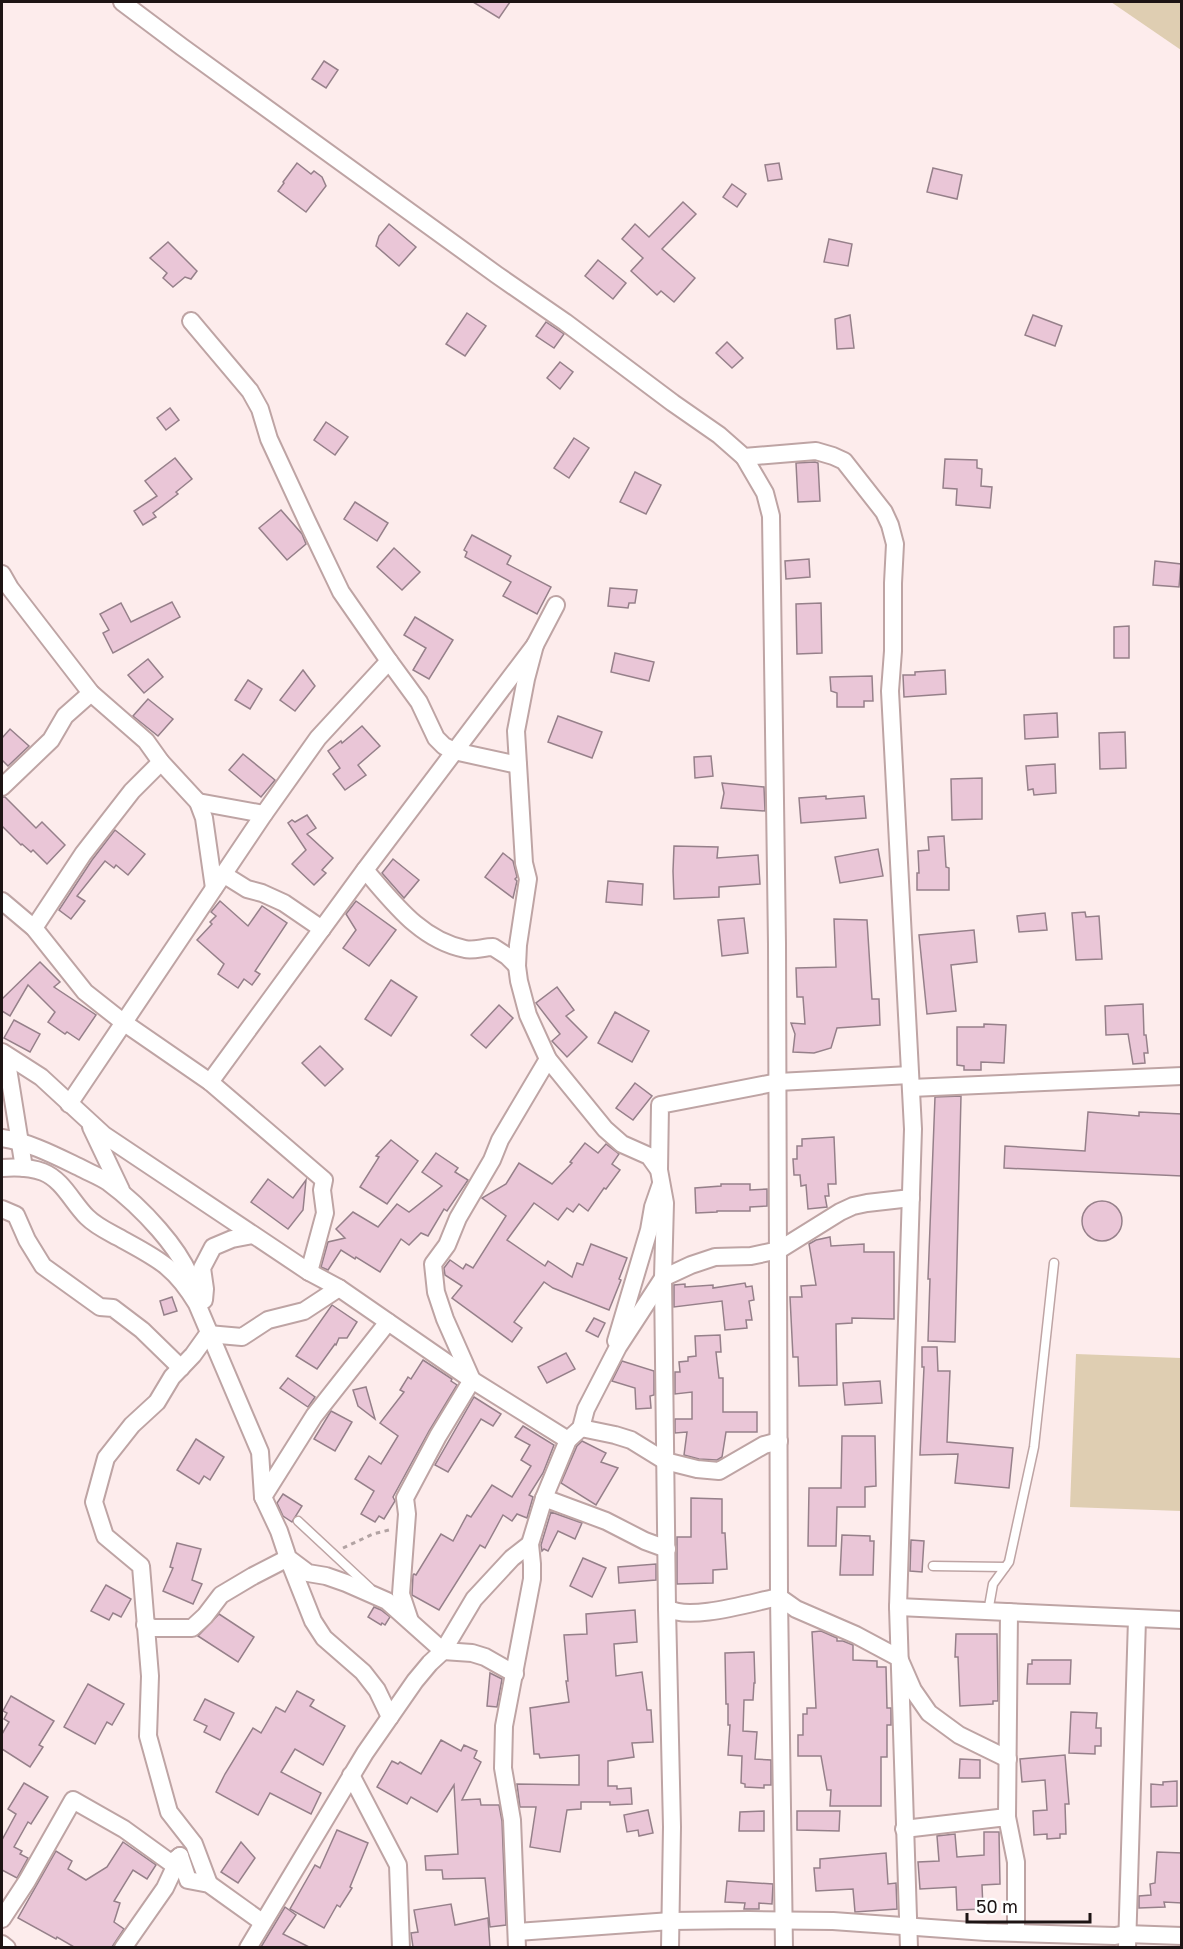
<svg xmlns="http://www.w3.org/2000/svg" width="1183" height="1949" font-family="'Golos Text',sans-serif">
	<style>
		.green { fill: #dfceb2 }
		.building { fill: #eac6d7; stroke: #96808a; stroke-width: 1.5 }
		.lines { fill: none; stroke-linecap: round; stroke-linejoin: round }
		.service-casing { stroke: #bea4a4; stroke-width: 11 }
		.minor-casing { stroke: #bea4a4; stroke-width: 20 }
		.path { stroke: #b2a3a3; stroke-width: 3; stroke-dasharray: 4.5 4.5; stroke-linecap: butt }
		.service { stroke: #fff; stroke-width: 8 }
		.minor { stroke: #fff; stroke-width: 16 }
	</style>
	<rect width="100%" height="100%" fill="#fdecec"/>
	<!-- green -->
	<g class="green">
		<polygon points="1111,2 1181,2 1181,50"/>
		<polygon points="1076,1354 1181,1358 1181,1511 1070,1507"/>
	</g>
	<!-- building -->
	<g class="building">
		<polygon points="473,2 510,2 499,18"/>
		<polygon points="324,61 338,70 326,88 312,79"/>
		<polygon points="297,163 311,174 314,171 322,177 326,186 306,212 278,191 284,183 283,182"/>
		<polygon points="779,163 782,179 768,181 765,165"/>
		<polygon points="933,168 962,175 957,199 927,192"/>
		<polygon points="732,184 746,194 737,207 723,197"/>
		<polygon points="683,202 696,214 662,249 695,278 674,302 661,291 657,295 631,271 643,258 622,239 635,224 649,237"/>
		<polygon points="389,224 416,247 399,266 376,246 379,236"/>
		<polygon points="829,239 852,244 848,266 824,262"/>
		<polygon points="168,242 197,271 191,279 185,277 173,287 163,278 167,273 150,258"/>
		<polygon points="598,260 626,283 613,299 585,276"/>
		<polygon points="467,313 486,326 465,356 446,344"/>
		<polygon points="850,315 854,348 837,349 835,319"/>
		<polygon points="1033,315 1062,326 1055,346 1025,335"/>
		<polygon points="546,322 564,334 554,348 536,336"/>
		<polygon points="727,342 743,358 732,368 716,353"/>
		<polygon points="560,362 573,372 560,389 547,378"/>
		<polygon points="170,408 179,420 166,430 157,418"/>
		<polygon points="326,422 348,437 335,455 314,440"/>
		<polygon points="574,438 589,448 569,478 554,468"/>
		<polygon points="175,458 192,479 176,492 178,494 153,513 156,517 143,525 134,511 157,496 145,481"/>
		<polygon points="945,459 977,460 977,468 982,469 981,486 992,487 990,508 956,505 957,489 943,488"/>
		<polygon points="815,462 818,463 820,501 798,502 796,463"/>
		<polygon points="635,472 661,485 646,514 620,502"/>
		<polygon points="355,502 388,523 377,541 344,519"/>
		<polygon points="281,510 302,534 306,544 287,560 259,528"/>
		<polygon points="472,535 511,556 507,564 551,587 537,614 503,596 511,582 465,557 467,552 464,550"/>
		<polygon points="394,548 420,572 402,590 377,567"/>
		<polygon points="809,559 810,577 786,579 785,561"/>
		<polygon points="1155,561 1181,564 1179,587 1153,585"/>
		<polygon points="610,588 637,590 635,603 629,603 628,608 608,606"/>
		<polygon points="172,602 180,617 113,653 103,633 109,630 100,614 121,603 131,622"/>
		<polygon points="821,603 822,653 797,654 796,604"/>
		<polygon points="415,617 453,640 429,679 413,670 426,648 404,635"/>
		<polygon points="1129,626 1129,658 1114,658 1114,627"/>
		<polygon points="615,653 654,662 649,681 611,672"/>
		<polygon points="148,659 163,677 144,693 128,675"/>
		<polygon points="303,670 315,686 295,711 280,700"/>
		<polygon points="945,670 946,694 904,697 903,675 915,675 915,672"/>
		<polygon points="872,676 873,701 864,701 864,707 837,707 837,693 831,691 830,677"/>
		<polygon points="248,680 262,689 250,709 235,700"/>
		<polygon points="148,699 173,719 158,736 133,716"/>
		<polygon points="1057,713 1058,737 1025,739 1024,715"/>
		<polygon points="558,716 602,732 592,758 548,742"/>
		<polygon points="362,726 380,746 358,765 366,775 345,790 333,774 340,768 328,751 341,741 342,743"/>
		<polygon points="10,729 29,746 8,766 2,760 2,738"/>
		<polygon points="1125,732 1126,768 1100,769 1099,733"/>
		<polygon points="243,754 275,780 261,797 229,770"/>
		<polygon points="711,756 713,776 695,778 694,757"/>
		<polygon points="1055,764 1056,793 1034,795 1033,789 1028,790 1026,766"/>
		<polygon points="982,778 982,819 952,820 951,779"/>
		<polygon points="722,783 764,787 765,811 721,808 724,793"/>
		<polygon points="826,796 826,799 864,796 866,818 801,823 799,798"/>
		<polygon points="2,797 5,797 36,828 42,822 65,845 47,864 33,850 31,852 22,844 21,845 2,826"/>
		<polygon points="307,815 316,828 307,834 333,858 322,870 326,873 314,885 292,864 306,850 288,823 292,820 295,822"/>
		<polygon points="115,830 145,854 128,875 116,865 114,868 105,861 77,896 85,901 71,919 59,910 92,860"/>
		<polygon points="944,836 946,867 949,868 949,890 917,890 917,873 919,873 918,851 929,850 928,837"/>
		<polygon points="674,846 718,847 717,858 758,855 760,884 719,887 719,897 674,899 673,871"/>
		<polygon points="878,849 883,876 840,883 835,857"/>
		<polygon points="503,853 513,861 517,877 515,879 517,881 513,898 485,877"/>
		<polygon points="393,859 419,880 404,898 382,873"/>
		<polygon points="608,881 643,884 642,905 606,902"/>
		<polygon points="220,901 248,926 262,906 287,923 255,971 260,974 252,985 244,979 238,988 218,974 224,964 197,940 212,924 210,922 216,916 211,912"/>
		<polygon points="356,901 396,930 369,966 343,948 356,930 346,914"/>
		<polygon points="1085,912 1086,917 1099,916 1102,959 1076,960 1072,913"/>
		<polygon points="1045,913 1047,930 1019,932 1017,916"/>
		<polygon points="744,918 748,953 722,956 718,920"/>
		<polygon points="834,919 867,920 872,999 879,999 880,1025 837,1028 831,1048 814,1053 793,1052 795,1034 791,1023 805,1024 803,997 797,997 796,968 836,967"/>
		<polygon points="974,930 977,962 951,965 956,1011 927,1014 919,935"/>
		<polygon points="40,962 60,982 54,987 96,1015 79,1040 67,1032 65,1034 48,1022 55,1012 28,985 10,1016 2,1011 2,999"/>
		<polygon points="391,980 417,997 391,1036 365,1019"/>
		<polygon points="557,987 574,1010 566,1016 587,1037 567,1057 552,1041 560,1034 536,1003"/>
		<polygon points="1143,1004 1144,1035 1146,1035 1148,1053 1144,1053 1145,1063 1133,1064 1128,1034 1106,1035 1105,1006"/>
		<polygon points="499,1005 513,1018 486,1048 471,1035"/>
		<polygon points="615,1012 649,1031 632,1062 598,1043"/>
		<polygon points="14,1020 40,1034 30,1052 4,1038"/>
		<polygon points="984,1024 1006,1025 1004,1063 981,1062 981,1070 964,1070 964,1066 957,1065 957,1027 984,1027"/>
		<polygon points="320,1046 343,1069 325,1086 302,1063"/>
		<polygon points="635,1083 652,1096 633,1120 616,1108"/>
		<polygon points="961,1096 955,1342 928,1341 930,1279 928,1279 935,1097"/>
		<polygon points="1088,1112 1139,1116 1139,1112 1182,1114 1182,1176 1004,1168 1005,1146 1085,1151"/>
		<polygon points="834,1137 836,1184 828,1184 829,1196 825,1196 827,1207 808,1209 806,1185 801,1186 800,1175 794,1175 793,1159 797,1159 797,1146 802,1146 802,1139"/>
		<polygon points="391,1140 418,1161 387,1204 360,1187 379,1157 376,1156"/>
		<polygon points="585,1143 598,1153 606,1144 619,1154 612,1164 620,1170 606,1189 604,1188 588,1211 579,1204 573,1212 567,1208 558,1220 534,1203 507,1240 545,1266 548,1261 572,1277 577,1263 583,1265 591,1244 627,1258 619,1279 621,1280 609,1310 553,1288 544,1282 514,1322 522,1328 512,1342 452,1298 462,1286 445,1275 444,1268 450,1260 463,1269 466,1264 473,1268 506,1216 482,1198 506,1184 519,1163 552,1184 572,1163 570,1162"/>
		<polygon points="436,1153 458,1168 455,1172 468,1180 447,1211 444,1209 428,1236 421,1233 409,1245 401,1239 380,1272 356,1257 355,1259 341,1250 328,1270 321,1267 328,1242 345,1238 336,1229 353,1212 378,1227 397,1204 409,1212 442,1186 422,1172"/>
		<polygon points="268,1179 293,1198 306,1180 303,1210 288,1229 251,1202"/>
		<polygon points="721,1184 750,1184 750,1190 767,1189 767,1206 750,1207 750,1211 717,1211 717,1212 696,1213 695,1188 721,1186"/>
		<circle cx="1102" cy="1221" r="20"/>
		<polygon points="830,1237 831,1246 864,1244 864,1252 894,1252 894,1319 852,1318 852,1323 836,1324 837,1385 799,1386 798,1357 793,1357 790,1297 802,1297 801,1286 816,1285 809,1244 816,1240"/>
		<polygon points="745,1283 746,1287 752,1286 754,1300 749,1301 752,1320 746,1320 747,1328 725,1330 722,1301 674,1307 674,1285 685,1284 685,1287 713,1285 713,1288"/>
		<polygon points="172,1297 177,1311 164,1315 160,1301"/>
		<polygon points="332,1305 357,1322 347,1338 339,1338 336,1345 335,1344 317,1369 296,1356"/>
		<polygon points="594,1318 605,1323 598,1337 586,1331"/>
		<polygon points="720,1335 721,1352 716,1352 719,1378 723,1378 723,1412 757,1412 757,1432 726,1432 722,1457 717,1460 699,1459 684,1455 687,1432 675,1433 675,1419 692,1419 692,1392 675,1394 675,1372 680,1372 679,1362 688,1361 688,1357 696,1356 695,1336"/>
		<polygon points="922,1347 937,1347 938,1371 950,1371 947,1442 1013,1448 1009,1488 955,1483 958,1454 920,1455 924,1367 922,1367"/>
		<polygon points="566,1353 575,1369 547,1383 538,1367"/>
		<polygon points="423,1360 452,1379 451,1381 457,1385 429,1431 393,1497 395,1501 384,1519 379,1516 375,1522 361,1514 374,1491 355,1479 369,1456 381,1464 398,1436 380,1423 404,1392 400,1390 408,1377 411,1379"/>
		<polygon points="622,1361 654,1371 654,1395 650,1396 651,1408 636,1409 635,1388 612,1381"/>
		<polygon points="288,1378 315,1397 308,1407 280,1388"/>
		<polygon points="880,1381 882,1403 845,1405 843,1383"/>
		<polygon points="366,1387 375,1419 358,1406 353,1390"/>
		<polygon points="474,1397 501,1414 493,1426 481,1419 448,1472 435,1465"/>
		<polygon points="331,1411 352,1422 335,1451 314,1439"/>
		<polygon points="523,1426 554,1445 543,1473 529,1495 533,1497 527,1518 517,1514 512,1521 503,1515 485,1548 480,1545 439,1610 412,1595 413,1575 414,1574 416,1575 441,1534 453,1541 467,1515 471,1517 492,1485 512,1497 531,1466 521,1460 530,1445 515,1437"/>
		<polygon points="842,1436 875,1436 876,1486 865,1487 865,1507 837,1507 836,1546 808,1546 809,1488 841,1488"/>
		<polygon points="196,1439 224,1457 210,1480 204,1476 199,1484 177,1470"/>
		<polygon points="582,1441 606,1453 601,1462 618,1468 596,1505 561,1483 577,1446"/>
		<polygon points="283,1494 302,1506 292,1522 283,1516 277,1503"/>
		<polygon points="691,1498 722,1499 722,1533 725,1533 727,1569 713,1570 713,1583 677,1584 677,1537 691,1537"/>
		<polygon points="551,1512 582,1523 575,1539 558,1531 548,1551 544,1549 542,1551 541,1545"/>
		<polygon points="842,1535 870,1536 870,1541 874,1541 873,1575 840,1575"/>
		<polygon points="911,1540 924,1541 922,1572 910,1571"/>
		<polygon points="177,1543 201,1549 192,1580 202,1584 193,1604 163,1591 173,1568 170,1567"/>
		<polygon points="583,1558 606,1568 592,1597 570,1586"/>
		<polygon points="656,1564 656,1580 619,1583 618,1567"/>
		<polygon points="106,1585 131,1599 121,1617 113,1613 109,1620 91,1611"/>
		<polygon points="374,1607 381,1610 390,1617 385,1625 382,1623 381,1625 368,1617"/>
		<polygon points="635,1610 637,1642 614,1644 616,1676 642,1672 647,1710 651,1710 653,1742 632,1743 634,1757 608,1761 608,1786 617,1786 617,1789 631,1788 632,1804 610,1805 610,1802 581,1802 581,1809 567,1810 560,1852 530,1847 536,1807 520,1807 517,1784 579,1785 579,1755 540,1758 539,1754 534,1754 530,1708 569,1702 566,1681 568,1681 564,1635 587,1634 586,1614"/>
		<polygon points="219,1614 254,1637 238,1662 198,1636"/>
		<polygon points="821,1631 837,1638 837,1641 843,1641 853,1645 853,1660 877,1661 877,1667 886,1667 887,1708 891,1708 891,1725 887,1725 887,1757 881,1757 881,1806 830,1806 831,1790 827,1790 821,1756 798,1756 798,1735 803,1735 803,1714 807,1714 807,1708 816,1708 812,1632"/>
		<polygon points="956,1634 997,1634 998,1701 993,1701 993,1704 960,1706 958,1657 955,1657"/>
		<polygon points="754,1652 755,1683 754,1683 753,1700 744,1700 743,1731 757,1732 755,1759 771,1760 771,1785 764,1785 764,1788 745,1787 745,1784 741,1783 742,1756 728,1755 730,1725 728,1725 728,1704 726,1704 725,1653"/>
		<polygon points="1032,1660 1071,1660 1070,1684 1027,1684 1028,1664 1032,1664"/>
		<polygon points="490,1673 502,1679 497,1707 487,1706"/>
		<polygon points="88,1684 124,1704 112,1725 107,1722 95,1744 64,1727"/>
		<polygon points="297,1691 314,1700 310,1706 345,1726 323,1765 295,1749 281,1772 321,1793 311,1814 270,1793 258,1815 216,1792 225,1774 253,1728 261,1733 276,1707 285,1712"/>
		<polygon points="11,1696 54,1721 39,1745 43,1747 30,1767 2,1749 2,1734 9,1722 4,1719 7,1713 3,1711"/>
		<polygon points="205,1699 234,1713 220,1740 204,1732 207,1726 194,1720"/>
		<polygon points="1071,1712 1097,1713 1096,1728 1101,1728 1101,1746 1095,1746 1095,1754 1069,1753"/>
		<polygon points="441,1740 461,1751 464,1745 477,1751 474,1758 481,1762 462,1800 480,1799 481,1805 499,1805 502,1821 506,1925 490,1927 485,1878 443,1879 442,1870 426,1870 425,1856 458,1854 454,1785 437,1812 411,1797 407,1804 377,1787 392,1761 398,1764 400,1762 421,1774"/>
		<polygon points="1065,1755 1069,1804 1065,1804 1066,1834 1060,1834 1060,1838 1047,1839 1047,1834 1034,1835 1033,1811 1047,1810 1045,1780 1022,1782 1020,1759"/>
		<polygon points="960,1759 980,1760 980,1778 959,1778"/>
		<polygon points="1177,1781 1177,1806 1151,1807 1151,1784 1163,1785 1163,1782"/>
		<polygon points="24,1783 48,1797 31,1824 28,1822 14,1847 22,1851 20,1854 28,1858 17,1878 2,1870 2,1840 16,1814 8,1809"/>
		<polygon points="648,1810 653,1833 639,1836 638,1830 627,1832 624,1815"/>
		<polygon points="764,1811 764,1831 739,1831 740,1812"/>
		<polygon points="797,1811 840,1811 839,1831 797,1830"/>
		<polygon points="337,1830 368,1843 350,1887 352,1888 340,1907 337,1905 324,1928 290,1909 315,1865 320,1868"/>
		<polygon points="984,1832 999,1832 1000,1884 982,1885 983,1909 957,1910 956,1887 920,1889 918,1862 939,1861 937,1836 955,1834 957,1857 984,1855"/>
		<polygon points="123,1842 156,1865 147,1879 133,1870 114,1901 120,1903 114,1922 124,1929 112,1947 74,1947 57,1937 56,1939 18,1918 56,1851 72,1861 68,1869 86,1880 107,1867"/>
		<polygon points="241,1842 255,1858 238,1883 221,1872"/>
		<polygon points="1157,1852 1182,1853 1182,1903 1164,1902 1165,1907 1139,1908 1139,1896 1151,1895 1150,1884 1155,1883"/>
		<polygon points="886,1853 888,1884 896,1883 897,1909 855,1912 853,1889 816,1891 814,1868 820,1868 820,1859"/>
		<polygon points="727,1881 773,1884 772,1904 759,1903 759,1909 744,1909 745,1903 725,1902"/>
		<polygon points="451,1904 455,1925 488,1918 490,1947 413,1947 411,1933 418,1932 414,1910"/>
		<polygon points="285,1907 296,1915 283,1934 309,1947 261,1947"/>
	</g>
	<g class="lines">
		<!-- service casing -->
		<g class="service-casing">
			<g id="service">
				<polyline points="298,1521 370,1588"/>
				<polyline points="933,1566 1005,1567"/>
				<polyline points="988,1612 993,1584 1009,1562 1034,1447 1054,1263"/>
			</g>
		</g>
		<!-- minor casing -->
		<g class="minor-casing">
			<g id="minor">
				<polyline points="122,2 182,47 497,275 565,322 673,403 719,435 744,457 816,451 833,456 844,461 884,512 890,525 895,544 893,583 893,651 890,691 913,1129 898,1607 909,1948"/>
				<polyline points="191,321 250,391 260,409 269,439 307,521 341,592 389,661 419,702 436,738 444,746 454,751 518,765"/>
				<polyline points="744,457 765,493 771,516 777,944 779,1597 784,1948"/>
				<polyline points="2,574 10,588 91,693 146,741 161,762 198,802 204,818 214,888"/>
				<polyline points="535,645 526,679 516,731 524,863 528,879 518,945 517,966 519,981 528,1015 548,1059 605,1129 622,1144 649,1156 659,1170 665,1203 663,1278 667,1608 672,1827 670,1948"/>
				<polyline points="2,787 51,740 65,716 91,693"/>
				<polyline points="198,802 264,814"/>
				<path d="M365 870C393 902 420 940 465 949 473 951 484 947 493 947L507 956 517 966"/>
				<polyline points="223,874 247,889 262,893 284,903 322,929"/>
				<polyline points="2,901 34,928 85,992 123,1022 210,1082 324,1180 322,1190 325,1213 309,1272"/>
				<polyline points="34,928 83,854 132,791 161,762"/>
				<polyline points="2,1052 41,1077 104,1135 309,1272 339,1288 472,1380 568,1440"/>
				<polyline points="6,1056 24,1168"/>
				<polyline points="210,1082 365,870 535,645 556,605"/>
				<polyline points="911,1088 1182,1076"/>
				<polyline points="69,1104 264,814 318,738 389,661"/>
				<polyline points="91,1127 121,1190"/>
				<path d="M2 1138C29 1142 54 1155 79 1167 88 1172 99 1176 108 1182 139 1205 184 1250 194 1288"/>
				<path d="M2 1168C15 1167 30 1167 43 1172 63 1180 72 1202 87 1217 96 1226 107 1231 118 1237 156 1258 174 1265 197 1304L260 1452 263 1497 279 1531 288 1558 308 1573 326 1576 346 1583 387 1601 443 1651 472 1653 485 1657 515 1674"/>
				<polyline points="659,1170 660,1105 778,1082 910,1075"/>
				<polyline points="2,1209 16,1215 27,1240 43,1266 100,1307 113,1308 142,1330 181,1368"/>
				<polyline points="204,1300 205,1289 202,1268 213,1247 232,1239 253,1235"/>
				<polyline points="616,1341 649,1230 653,1207 661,1184"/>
				<polyline points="581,1428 615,1435 631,1440 665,1461 697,1469 719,1471 764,1445 779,1441"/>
				<polyline points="263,1497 314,1416 388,1322"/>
				<polyline points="544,1498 606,1521 645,1541 667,1549"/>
				<polyline points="898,1607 1182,1620"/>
				<path d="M667 1608C689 1622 753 1602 779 1597L796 1609 856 1635 899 1658 913 1690 929 1713 959 1735 1008 1759"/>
				<polyline points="410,1621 401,1594 407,1514 405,1498 438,1436 472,1380 445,1319 436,1292 433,1264 447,1245 458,1218 492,1160 500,1140 548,1059"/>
				<polyline points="145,1625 154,1628 192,1628 205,1616 221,1595 253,1576 288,1558 313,1621 324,1638 363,1672 377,1690 390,1717"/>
				<polyline points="351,1775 398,1865 401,1948"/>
				<polyline points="1007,1817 1009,1612"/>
				<polyline points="904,1829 1007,1817 1016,1862 1016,1932"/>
				<polyline points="209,1884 194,1844 169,1812 148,1736 150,1676 141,1566 105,1536 94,1502 106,1458 132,1425 157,1402 172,1377 193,1355 208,1334 242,1337 268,1320 304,1311 339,1288"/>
				<polyline points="2,1919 27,1881 73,1800 124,1829 171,1863 180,1856 188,1880 209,1884 262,1922"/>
				<polyline points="517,1932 671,1921 749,1920 833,1921 986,1932 1115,1936 1126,1934 1182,1936"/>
				<polyline points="2,1944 7,1948"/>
				<polyline points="123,1948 165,1888 180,1856"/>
				<polyline points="248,1948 365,1753 415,1681 430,1663 443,1651 474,1599 512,1558 530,1544"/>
				<polyline points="517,1948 512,1820 503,1768 504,1726 532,1579 532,1564 530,1544 544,1498 568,1440 581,1428 586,1409 618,1347 663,1278 691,1265 715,1257 751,1256 779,1250 840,1212 853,1206 867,1203 911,1198"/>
				<polyline points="1127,1948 1137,1619"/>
			</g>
		</g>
		<!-- path -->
		<polyline class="path" points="343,1548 373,1534 389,1530"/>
		<!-- service -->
		<use href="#service" class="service"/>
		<!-- minor -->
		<use href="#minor" class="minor"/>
	</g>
	<!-- border -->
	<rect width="1183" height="1949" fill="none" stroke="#1d1414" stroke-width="6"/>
	<!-- scale -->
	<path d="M967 1913v9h123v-9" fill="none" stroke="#1d1414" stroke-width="3"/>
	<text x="976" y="1913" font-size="18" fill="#1d1414" stroke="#fefefe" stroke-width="4.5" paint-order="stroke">50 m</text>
</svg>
